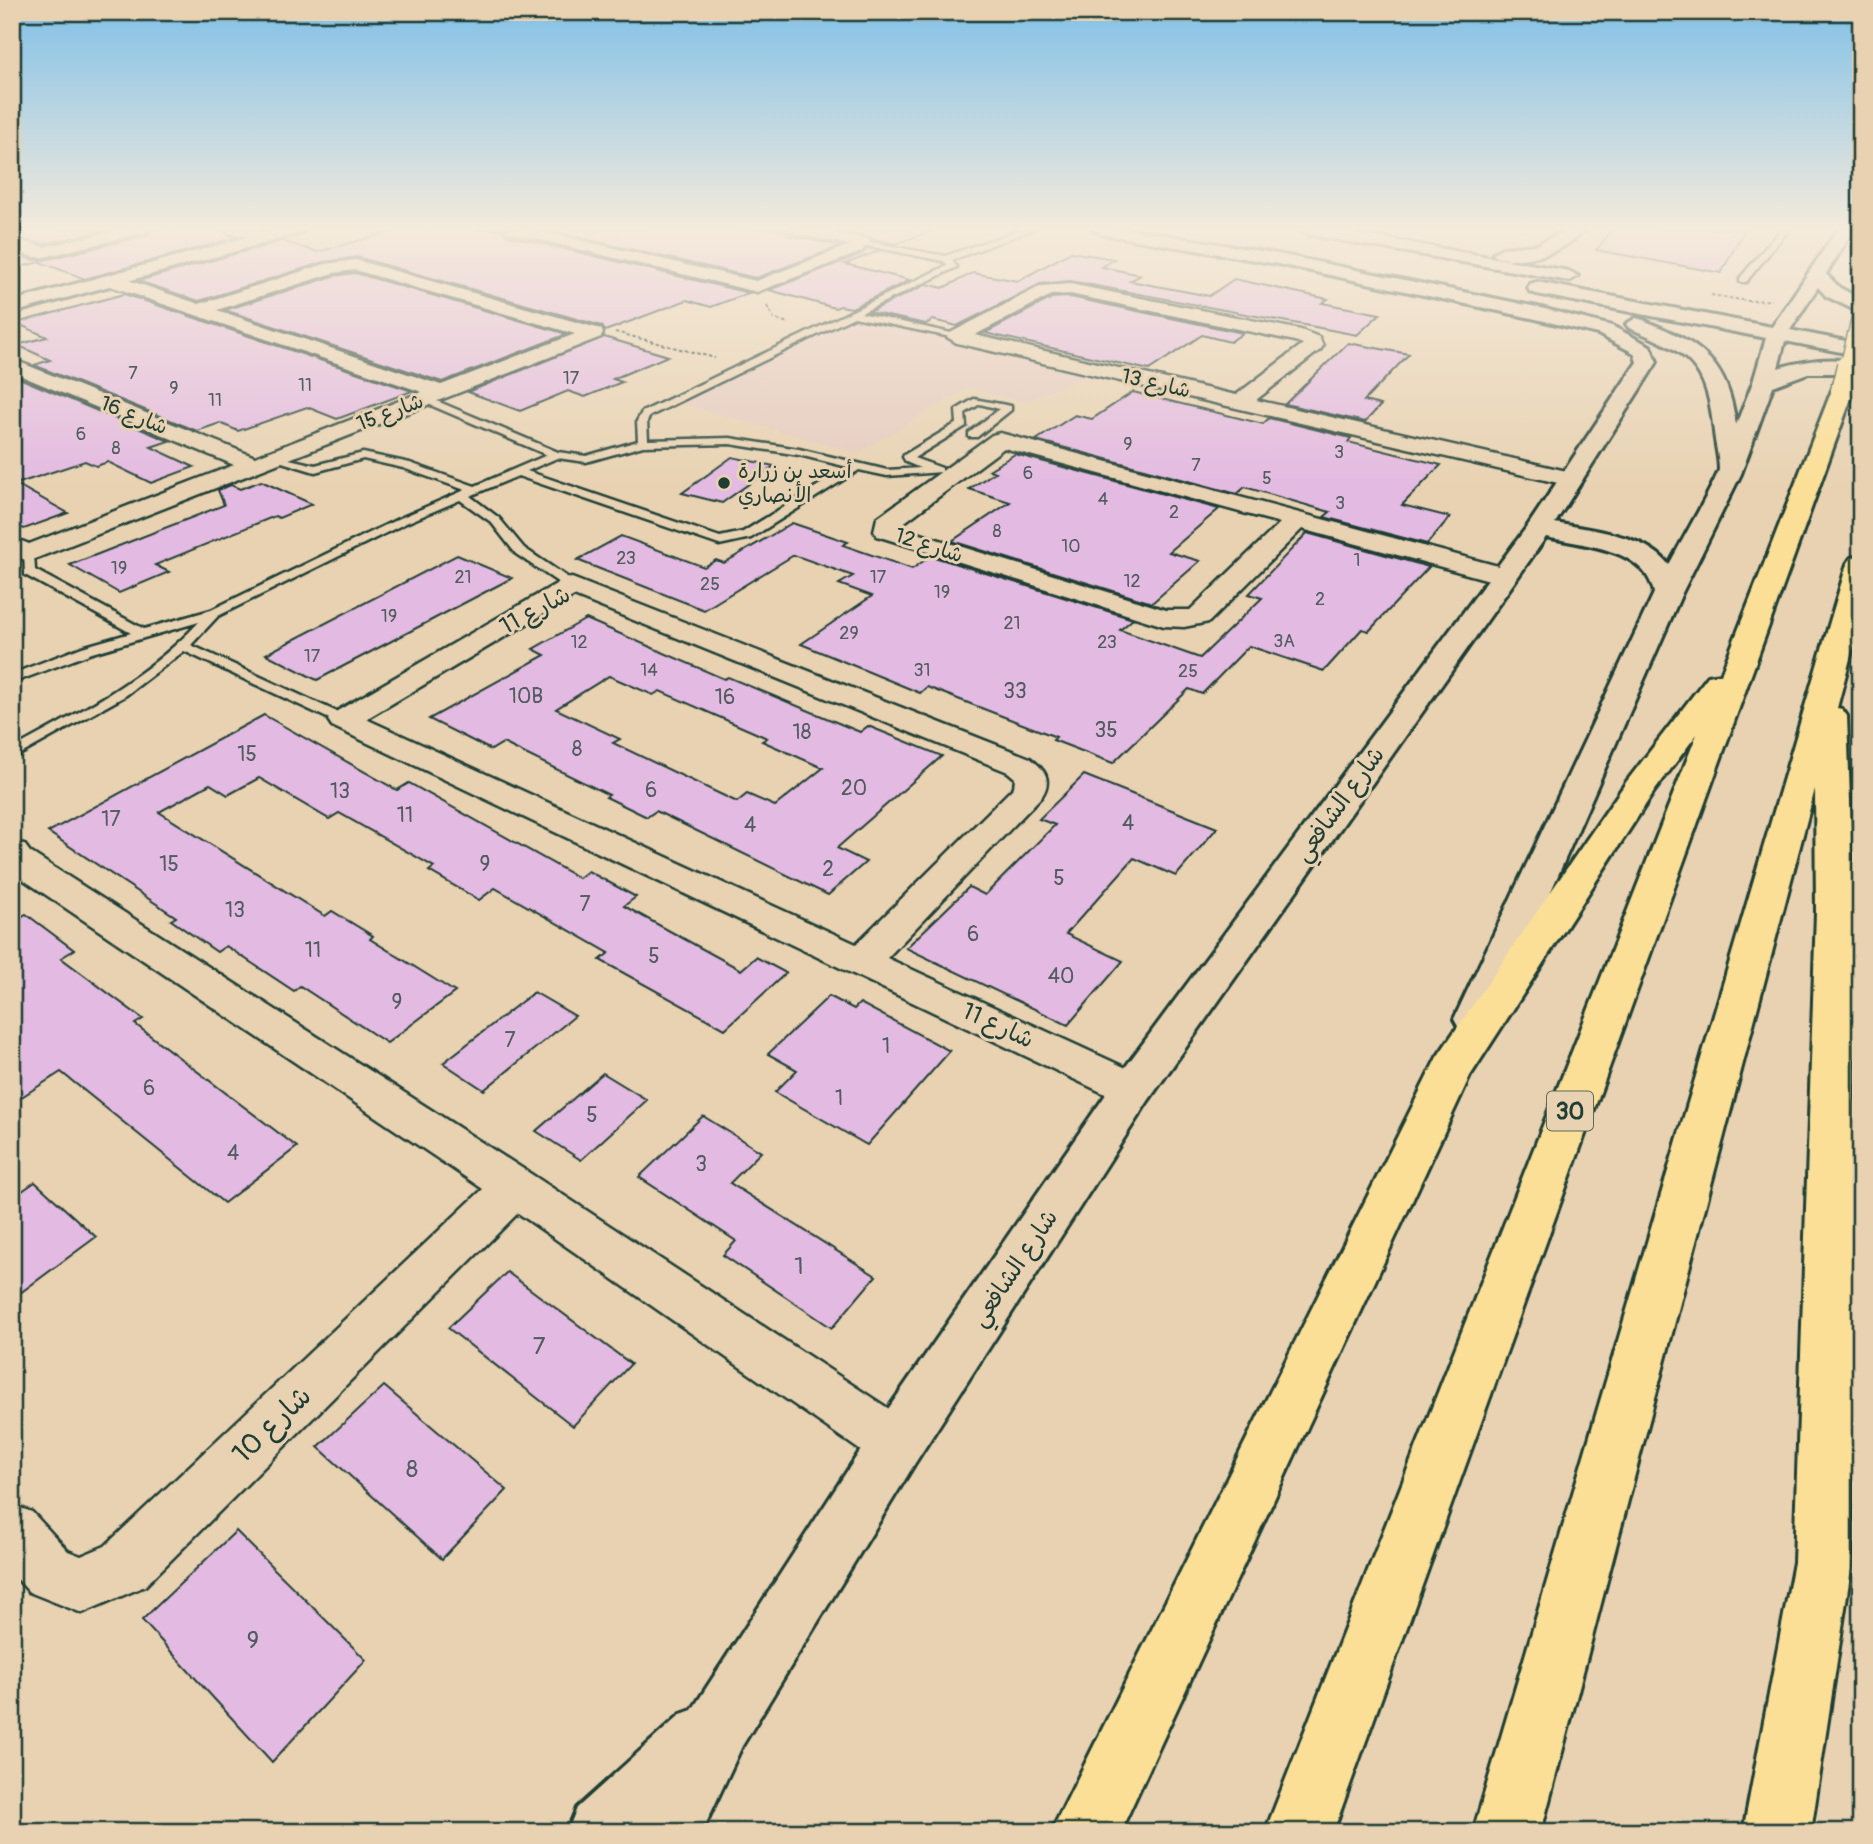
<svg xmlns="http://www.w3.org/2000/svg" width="1873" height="1844" font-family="Pangolin,'Playpen Sans Arabic',sans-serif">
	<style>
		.built { fill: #e6cbc0 }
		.building { fill: #e3bae1; stroke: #1f3d34; stroke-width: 2; fill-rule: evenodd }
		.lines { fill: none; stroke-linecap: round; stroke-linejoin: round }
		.lane-casing { stroke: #1f3d34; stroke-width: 5 }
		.street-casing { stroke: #1f3d34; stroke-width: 5 }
		.secondary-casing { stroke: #1f3d34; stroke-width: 6 }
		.highway-casing { stroke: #1f3d34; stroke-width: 6 }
		.path { stroke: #1f3d34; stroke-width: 2; stroke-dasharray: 3.5 2.5; stroke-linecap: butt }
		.lane { fill: #e8d2b2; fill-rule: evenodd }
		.street { fill: #e8d2b2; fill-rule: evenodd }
		.secondary { fill: #e8d2b2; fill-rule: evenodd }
		.highway { fill: #fbdf96; fill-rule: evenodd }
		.highway-bridge-far1-casing { stroke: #1f3d34; stroke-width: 21; stroke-linecap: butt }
		.highway-bridge-casing { stroke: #1f3d34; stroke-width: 27; stroke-linecap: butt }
		.highway-bridge-far1 { stroke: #fbdf96; stroke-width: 18 }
		.highway-bridge { stroke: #fbdf96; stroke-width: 24 }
		.poi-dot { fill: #1f3d34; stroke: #e8d2b2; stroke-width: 2.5 }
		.labels { text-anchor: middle; stroke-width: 6; stroke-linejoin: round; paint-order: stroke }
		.far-number-label { font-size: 18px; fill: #505c5f }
		.far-street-label { font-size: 21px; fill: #1f3d34; stroke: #e8d2b2 }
		.far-poi-label { font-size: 21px; fill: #1f3d34; stroke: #e8d2b2; text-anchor: start }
		.number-label { font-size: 21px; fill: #505c5f }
		.shield { fill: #e8d2b2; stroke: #5b6a5a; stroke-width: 2 }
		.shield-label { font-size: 23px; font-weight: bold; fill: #1f3d34 }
		.street-label { font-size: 24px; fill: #1f3d34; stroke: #e8d2b2 }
		.near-number-label { font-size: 24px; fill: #505c5f }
		.near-street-label { font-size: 28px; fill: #1f3d34; stroke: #e8d2b2 }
	</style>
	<rect width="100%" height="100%" fill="#e8d2b2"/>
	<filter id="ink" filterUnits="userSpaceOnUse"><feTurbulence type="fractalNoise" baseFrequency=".0143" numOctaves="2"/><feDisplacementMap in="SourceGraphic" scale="14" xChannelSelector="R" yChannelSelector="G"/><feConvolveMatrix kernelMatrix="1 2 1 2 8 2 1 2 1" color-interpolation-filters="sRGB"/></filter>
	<g filter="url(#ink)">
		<!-- built -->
		<polygon class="built" points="847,317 1090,374 1024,402 967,388 858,453 675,402"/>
		<!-- building -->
		<g class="building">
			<polygon points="26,229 111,229 44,244 12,237 12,232"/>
			<polygon points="151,229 224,229 228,235 238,237 85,279 40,262 12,269 12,253 33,260 45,260 147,235"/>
			<polygon points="401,229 502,229 506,235 749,293 711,307 687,300 605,331 602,326 357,257 324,262 199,301 138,281 282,241 317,252"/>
			<polygon points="542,229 784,229 788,235 841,246 756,278"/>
			<polygon points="830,229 931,229 931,231 896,244"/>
			<polygon points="1613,229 1745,229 1721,273 1596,250"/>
			<polygon points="868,248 879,251 845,264 910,280 852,308 840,306 835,308 769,290 862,254"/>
			<polygon points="1071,252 1114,259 1102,267 1141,275 1130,281 1209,296 1234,279 1328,299 1322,303 1380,314 1357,335 1070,281 1040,284 957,326 933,320 926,324 869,312 927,284 943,288 973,273 1018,281"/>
			<polygon points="355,273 567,334 442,382 225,310 334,276"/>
			<polygon points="124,294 412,391 337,419 307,407 238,431 220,423 197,431 34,365 50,360 17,345 47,337 16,323"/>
			<polygon points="1070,297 1243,333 1230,342 1202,335 1149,370 985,333 1052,298"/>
			<polygon points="604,337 668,356 613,379 622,382 585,397 568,391 520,411 468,392"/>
			<polygon points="1348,343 1409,354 1364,401 1381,405 1365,422 1285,404"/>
			<polygon points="12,375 169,441 151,447 194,467 151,483 108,462 96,466 85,461 16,484 68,513 24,529 12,522"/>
			<polygon points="1133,392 1263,424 1269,418 1351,438 1348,442 1441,465 1402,505 1450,517 1427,544 1324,517 1330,512 1245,487 1237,494 1036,440 1075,415 1092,419"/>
			<polygon points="1015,454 1219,509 1169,552 1200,561 1152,603 952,541 1010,502 969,489 995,472 989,470"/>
			<polygon points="732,457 774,466 722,503 682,493"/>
			<polygon points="261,481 312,504 279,518 275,516 155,565 169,572 119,593 70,565 224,505 218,490 231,485 240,489"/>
			<polygon points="792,523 848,542 843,545 912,569 931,556 1133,619 1120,630 1200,658 1262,598 1249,594 1307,533 1429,567 1369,631 1362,629 1324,671 1249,646 1202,694 1189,689 1113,763 1053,740 1056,737 927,687 920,693 801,644 872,596 839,584 853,576 794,555 704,610 577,560 621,536 704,567 716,560 724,563"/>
			<polygon points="457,555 512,578 317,680 266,654"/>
			<path d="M586 619 724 679 728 677 860 732 868 726 942 756 837 848 866 862 828 895 656 811 647 817 606 797 609 795 503 743 491 750 429 719 545 655 533 649ZM609 676 653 695 660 691 767 738 762 741 823 768 775 806 747 794 737 802 613 743 620 739 556 709Z"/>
			<polygon points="264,715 397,790 409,783 579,878 588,871 636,897 624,906 741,970 756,957 786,973 725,1029 600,960 609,953 495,888 479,900 429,871 434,867 339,813 329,819 259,778 228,795 210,784 159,812 325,916 332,911 373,936 370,939 455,992 387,1043 300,986 294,991 226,946 217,952 171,920 176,917 48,832"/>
			<polygon points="1084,775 1217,828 1176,876 1134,858 1066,934 1123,961 1068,1025 906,948 969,887 985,895 1055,825 1039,819"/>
			<polygon points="26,914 74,950 61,958 143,1019 135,1024 297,1147 224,1203 61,1072 12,1103 12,922"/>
			<polygon points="534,992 575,1016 484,1090 443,1063"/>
			<polygon points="829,996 854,1009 860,1003 950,1051 867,1145 775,1092 797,1070 768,1054"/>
			<polygon points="603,1073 647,1100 581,1160 536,1131"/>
			<polygon points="703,1116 761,1152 730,1183 876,1276 832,1328 723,1255 736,1241 639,1177"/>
			<polygon points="35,1182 96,1237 12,1299 12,1198"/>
			<polygon points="507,1272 631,1364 573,1426 448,1328"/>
			<polygon points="384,1386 507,1490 442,1559 318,1447"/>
			<polygon points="236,1531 366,1660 272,1762 142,1620"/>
		</g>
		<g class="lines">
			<!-- lane casing -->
			<g class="lane-casing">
				<g id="lane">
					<path d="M1023 229H1034L952 260 957 267 861 313 960 335V339L854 317 650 416 647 421 648 440 730 438 799 449 887 470 920 468 906 462 903 457 904 455 957 423 956 410 974 399 1011 406V410L977 437H969V433L999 409 980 404 965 413 966 426 914 458 942 468V472L887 476 859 470 751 538 719 545 518 476 470 496 499 518 524 548 576 583V589H568L516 554 491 522 460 500 406 523 218 616 191 645 348 717 350 720 348 723H338L184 651 125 696 12 759V749C78 713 147 678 199 622L92 653 12 683V674L82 647 131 633 25 575 24 550 34 553 35 570 144 629 211 610 398 519 465 490 403 468 363 459 315 472 272 459V455L315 465 363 453 410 463 475 486 547 455 421 401 420 399 425 396 558 452 586 456 638 441 637 421 642 412 948 265 943 261 859 244V240L945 256ZM730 444 799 455 848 467 743 532 720 537 527 471 557 458 586 462 643 446Z"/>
					<polygon points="1781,229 1789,229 1746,282 1740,282 1740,278"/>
				</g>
			</g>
			<!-- street casing -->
			<g class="street-casing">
				<g id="street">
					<polygon points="121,229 148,229 146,232 44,257 34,257 12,250 12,239 44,247"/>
					<path d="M227 229C242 228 259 227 271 237L263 242 229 232Z"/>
					<polygon points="505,229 532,229 756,281 850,245 789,232 787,229 818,229 868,239 870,242 861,252 757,292 507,232"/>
					<path d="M356 260 601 329 603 333 601 337 37 558 28 561 12 555V537L29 544 234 465 12 372V359L255 457 422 392 104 284 101 280 104 276H116L199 304 325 264ZM355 270 575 334 441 385 217 310 333 273Z"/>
					<path d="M1070 284 1301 330 1319 337 1323 346 1320 350 1256 400 1571 472 1579 474 1583 479 1579 484 1571 486 957 343 947 337 950 333 1041 286ZM1070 294 1295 341 1303 344 1236 395 975 335 1051 295Z"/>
					<path d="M1000 433 1513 570 1517 576 1513 582 1504 584 1302 529 1209 622 1184 627 1164 626 877 536 874 531 877 518 992 435ZM1004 448 1280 523 1190 610H1166L898 527Z"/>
					<path d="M572 578 1030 758C1044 769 1053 779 1042 796L887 958 1148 1078 1154 1089 1148 1100 1133 1105 1118 1100 332 726 328 720 332 714 563 580ZM574 596 1008 772 1015 778 1014 787 856 944 366 719Z"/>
					<polygon points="12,841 24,844 30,852 531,1174 915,1426 922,1444 915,1462 896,1470 877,1462 518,1213 145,1586 82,1613 29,1592 12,1573 12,1505 32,1512 68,1551 81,1556 105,1546 483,1189 12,872"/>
				</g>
			</g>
			<!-- secondary casing -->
			<g class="secondary-casing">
				<g id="secondary">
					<polygon points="278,229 303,229 301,233 12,313 12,301"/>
					<path d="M1093 229H1129L1278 254 1537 307 1612 326 1650 346 1657 362 1555 523C1591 530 1645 534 1669 565 1675 553 1719 476 1719 469 1719 458 1715 443 1714 432 1707 364 1690 353 1629 328L1626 324 1636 318 1643 320C1700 343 1728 361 1736 425L1753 382 1766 338 1537 294 1530 292 1528 288 1530 284 1537 282 1772 327 1838 229H1854L1826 274 1840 288 1861 299V313L1826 296 1818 287 1790 330 1861 344V356L1785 341 1778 368C1805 360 1833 356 1861 363V373H1808L1773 386 1741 474 1682 593 1490 1030 1475 1034 1460 1030 1454 1019 1654 593C1646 548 1582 545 1546 537L1148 1101 915 1463 742 1746 702 1832H567L577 1808 681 1714 692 1710 877 1425 1118 1077 1529 524 1637 362 1634 353 1598 334 1536 319 1278 264 1101 234Z"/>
					<polygon points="1297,229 1331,229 1569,271 1578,276 1569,281 1305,234"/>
					<path d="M1567 229H1584C1566 253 1525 264 1496 257L1493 253 1502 248 1537 245Z"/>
					<polygon points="1861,1261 1861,1412 1846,1418 1827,1411 1819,1393 1836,1283 1843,1267"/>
				</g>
			</g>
			<!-- highway casing -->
			<g class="highway-casing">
				<g id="highway">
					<polygon points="1843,384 1851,385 1854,390 1333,1832 1265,1832 1697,734 1653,793 1470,1076 1120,1832 1051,1832 1437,1057 1627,781 1708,676 1721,674 1832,390 1835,385"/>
					<polygon points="1861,556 1861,617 1837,708 1842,709 1847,716 1854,912 1852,1562 1811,1832 1743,1832 1794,1562 1816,912 1815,789 1541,1832 1473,1832 1847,564 1851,558"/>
				</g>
			</g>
			<!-- path -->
			<g class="path">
				<polyline points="1711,295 1748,301 1771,300"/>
				<polyline points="767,306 774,319 789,323"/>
				<polyline points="615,332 715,358"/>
			</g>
			<!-- lane -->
			<use href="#lane" class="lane"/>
			<!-- street -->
			<use href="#street" class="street"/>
			<!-- secondary -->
			<use href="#secondary" class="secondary"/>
			<!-- highway -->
			<use href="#highway" class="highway"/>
			<!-- highway-bridge-far1 casing -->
			<g class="highway-bridge-far1-casing">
				<polyline id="highway-bridge-far1" points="1849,368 1861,318"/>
			</g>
			<!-- highway-bridge casing -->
			<g class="highway-bridge-casing">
				<polyline id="highway-bridge" points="1843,390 1849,366"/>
			</g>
			<!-- highway-bridge-far1 -->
			<use href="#highway-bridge-far1" class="highway-bridge-far1"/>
			<!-- highway-bridge -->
			<use href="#highway-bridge" class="highway-bridge"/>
		</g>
	</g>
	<!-- sky -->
	<linearGradient id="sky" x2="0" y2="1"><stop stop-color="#81c0e7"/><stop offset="0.47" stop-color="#f5ebdc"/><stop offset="1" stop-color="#f5ebdc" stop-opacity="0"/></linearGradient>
	<rect width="1873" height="487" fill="url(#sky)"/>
	<!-- markers -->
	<circle class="poi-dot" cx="724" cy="483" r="7"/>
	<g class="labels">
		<!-- far-number labels -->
		<g class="far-number-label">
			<text x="133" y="379">7</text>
			<text x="571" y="384">17</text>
			<text x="305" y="391">11</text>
			<text x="174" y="394">9</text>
			<text x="215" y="406">11</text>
			<text x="81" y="440">6</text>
			<text x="1128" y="450">9</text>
			<text x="116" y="454">8</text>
			<text x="1339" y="458">3</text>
			<text x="1196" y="471">7</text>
			<text x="1028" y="479">6</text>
			<text x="1267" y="484">5</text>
			<text x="1103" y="505">4</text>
			<text x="1340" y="509">3</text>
			<text x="1174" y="518">2</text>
			<text x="997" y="537">8</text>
			<text x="1071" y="552">10</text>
			<text x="626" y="564">23</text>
			<text x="1357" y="566">1</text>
			<text x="119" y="574">19</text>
			<text x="463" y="583">21</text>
			<text x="878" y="583">17</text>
			<text x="1132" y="587">12</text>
			<text x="710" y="590">25</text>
			<text x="942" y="598">19</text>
			<text x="1320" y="605">2</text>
			<text x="389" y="622">19</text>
			<text x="1012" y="629">21</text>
			<text x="849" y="639">29</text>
			<text x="1284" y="647">3A</text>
			<text x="579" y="648">12</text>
			<text x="1107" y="648">23</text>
			<text x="312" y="662">17</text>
			<text x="649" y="676">14</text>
			<text x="922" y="676">31</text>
			<text x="1188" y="677">25</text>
		</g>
		<!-- far-street labels -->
		<g class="far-street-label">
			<text transform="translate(1156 383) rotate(13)" y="7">شارع 13</text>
			<text transform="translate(390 412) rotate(-21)" y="7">شارع 15</text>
			<text transform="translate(134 415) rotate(22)" y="7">شارع 16</text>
			<text transform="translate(929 545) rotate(18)" y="7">شارع 12</text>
		</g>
		<!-- far-poi labels -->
		<g class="far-poi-label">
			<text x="738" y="478">أسعد بن زرارة<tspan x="738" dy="24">الأنصاري</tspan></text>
		</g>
		<!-- number labels -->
		<g class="number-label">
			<text x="1015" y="698">33</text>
			<text x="526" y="703">10B</text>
			<text x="725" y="704">16</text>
			<text x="1106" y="737">35</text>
			<text x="802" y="739">18</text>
			<text x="577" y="756">8</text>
			<text x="247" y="761">15</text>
			<text x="854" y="795">20</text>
			<text x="651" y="797">6</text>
			<text x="340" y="798">13</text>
			<text x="405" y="822">11</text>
			<text x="111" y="826">17</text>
			<text x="1128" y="830">4</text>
			<text x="750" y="832">4</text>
			<text x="169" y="871">15</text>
			<text x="485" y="871">9</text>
			<text x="828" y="876">2</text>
			<text x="1059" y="885">5</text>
			<text x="585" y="911">7</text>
			<text x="235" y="917">13</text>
			<text x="973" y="941">6</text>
			<text x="313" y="957">11</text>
			<text x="654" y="963">5</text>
			<text x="1061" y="983">40</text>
			<text x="397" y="1009">9</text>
			<text x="510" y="1047">7</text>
			<text x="886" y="1053">1</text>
			<text x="149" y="1095">6</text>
			<text x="839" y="1105">1</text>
			<text x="592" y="1122">5</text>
			<text x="233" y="1160">4</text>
			<text x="701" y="1171">3</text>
		</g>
		<!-- shield labels -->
		<rect class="shield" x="1547" y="1091.5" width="46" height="39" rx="5"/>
		<g class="shield-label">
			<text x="1570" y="1119">30</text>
		</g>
		<!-- street labels -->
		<g class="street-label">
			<text transform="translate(535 610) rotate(-28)" y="8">شارع 11</text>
			<text transform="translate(1339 804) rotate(-54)" y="8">شارع الشافعي</text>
			<text transform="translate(998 1025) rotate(25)" y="8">شارع 11</text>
			<text transform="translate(1014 1268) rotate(-56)" y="8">شارع الشافعي</text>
		</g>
		<!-- near-number labels -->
		<g class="near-number-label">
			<text x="799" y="1274">1</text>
			<text x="539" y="1354">7</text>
			<text x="412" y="1477">8</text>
			<text x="253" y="1648">9</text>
		</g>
		<!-- near-street labels -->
		<g class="near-street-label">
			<text transform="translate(271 1424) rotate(-44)" y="10">شارع 10</text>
		</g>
	</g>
	<!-- margin -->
	<rect width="1873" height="1844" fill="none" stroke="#e8d2b2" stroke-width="42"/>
	<rect x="21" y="21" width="1831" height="1802" fill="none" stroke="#1f3d34" stroke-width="2.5" filter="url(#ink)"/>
</svg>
